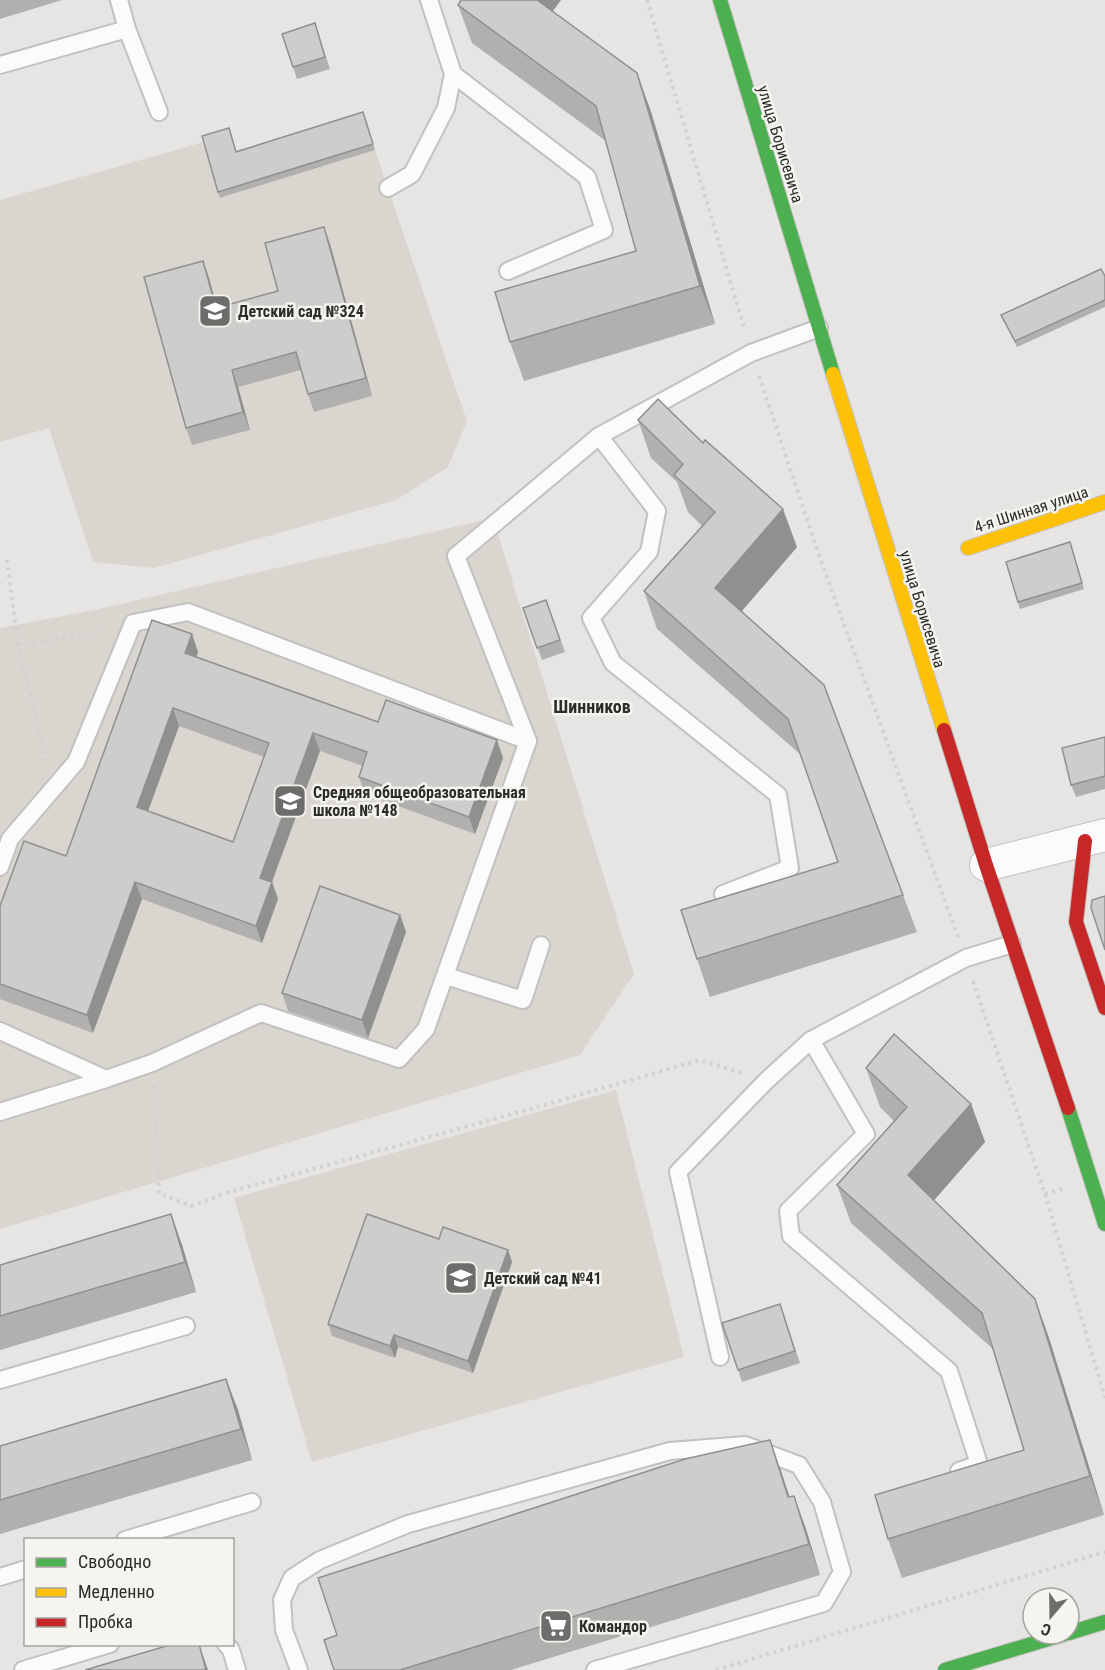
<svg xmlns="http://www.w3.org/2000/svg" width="1105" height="1670" font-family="'Roboto Condensed',sans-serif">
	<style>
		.built { fill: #d9d6d0 }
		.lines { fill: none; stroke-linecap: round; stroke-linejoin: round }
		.lane-casing { stroke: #c2c1bf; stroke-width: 20 }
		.street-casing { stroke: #c2c1bf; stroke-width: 34 }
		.fast-casing { stroke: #c2c1bf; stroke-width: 16 }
		.slow-casing { stroke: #c2c1bf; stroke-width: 16 }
		.jam-casing { stroke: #c2c1bf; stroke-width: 16 }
		.path { stroke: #d1d1cf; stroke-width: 4; stroke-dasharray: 3 4.5; stroke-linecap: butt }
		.lane { stroke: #fbfbfb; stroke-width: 16 }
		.street { stroke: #fbfbfb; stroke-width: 32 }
		.fast { stroke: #4caf50; stroke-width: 14 }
		.slow { stroke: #ffc107; stroke-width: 14 }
		.jam { stroke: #c62828; stroke-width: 14 }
		.wall { fill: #b1b0af; fill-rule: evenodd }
		.shaded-wall { fill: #90908f }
		.building { fill: #cecdcc; stroke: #90908f; stroke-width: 1.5; fill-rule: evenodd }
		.labels { text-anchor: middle; stroke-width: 5; stroke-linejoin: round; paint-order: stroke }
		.street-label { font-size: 16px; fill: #2d2c2b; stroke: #f5f4ef }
		.poi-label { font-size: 16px; font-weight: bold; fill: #2d2c2b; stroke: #f5f4ef; text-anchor: start }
		.neighbourhood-label { font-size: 18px; font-weight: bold; fill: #2d2c2b; stroke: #f5f4ef }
	</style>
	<rect width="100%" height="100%" fill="#e7e5e3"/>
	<!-- built -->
	<g class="built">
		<polygon points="204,142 221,198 375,150 467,421 448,467 396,500 154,568 93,562 49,428 0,442 0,200"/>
		<polygon points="493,518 634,974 580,1055 0,1229 0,628 99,609"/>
		<polygon points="616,1090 684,1357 312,1462 234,1198"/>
	</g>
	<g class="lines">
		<!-- lane casing -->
		<g class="lane-casing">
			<g id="lane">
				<polyline points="119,0 127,29 159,112"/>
				<polyline points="429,0 453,74 587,177 604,230 508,271"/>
				<polyline points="0,65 127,29"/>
				<polyline points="388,188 412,174 446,108 453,74"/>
				<polyline points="0,867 10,839 76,762 133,623 188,612 528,741"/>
				<polyline points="723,894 790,868 778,795 613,663 591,618 649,552 657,511 599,436 751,353 819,328"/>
				<polyline points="446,976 523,1000 541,945"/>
				<polyline points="0,1031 106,1079 0,1112"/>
				<polyline points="106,1079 152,1063 261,1013 399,1059 426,1029 528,741 456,556 599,436"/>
				<polyline points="720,1357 678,1172 766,1081 811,1040"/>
				<polyline points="0,1380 186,1326"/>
				<polyline points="959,1471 979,1464 949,1371 791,1236 788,1211 866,1134 811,1040 966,958 1012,944"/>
				<polyline points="125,1540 252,1502"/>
				<polyline points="0,1577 26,1569"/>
				<polyline points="226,1644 231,1650 237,1670"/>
				<polyline points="23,1670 110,1644"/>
				<polyline points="299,1670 284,1630 282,1600 292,1578 320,1560 408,1524 670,1451 745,1445 799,1465 822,1502 842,1572 824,1603 595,1670"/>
			</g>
		</g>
		<!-- street casing -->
		<g class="street-casing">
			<polyline id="street" points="986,865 1105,835"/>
		</g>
		<!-- fast casing -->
		<g class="fast-casing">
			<g id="fast">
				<polyline points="720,0 833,374"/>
				<polyline points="1068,1108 1105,1224"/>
				<polyline points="1069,1633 1105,1622"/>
				<polyline points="945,1670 1065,1634"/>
			</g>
		</g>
		<!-- slow casing -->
		<g class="slow-casing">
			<g id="slow">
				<polyline points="833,374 944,730"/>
				<polyline points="968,548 1105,502"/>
			</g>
		</g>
		<!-- jam casing -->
		<g class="jam-casing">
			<g id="jam">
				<polyline points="944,730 986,865 1068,1108"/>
				<polyline points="1085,841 1076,922 1105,1008"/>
			</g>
		</g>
		<!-- path -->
		<g class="path">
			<polyline points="647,0 745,331"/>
			<polyline points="759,376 821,561 958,937"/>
			<polyline points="7,560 18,645 47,762"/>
			<polyline points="18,645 106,630"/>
			<polyline points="973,981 1045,1194 1105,1398"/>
			<polyline points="154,1085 159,1193 191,1206 226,1193 527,1110 700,1060 741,1073"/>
			<polyline points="1045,1194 1062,1189"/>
			<polyline points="716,1670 1105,1552"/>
		</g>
		<!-- lane -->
		<use href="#lane" class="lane"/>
		<!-- street -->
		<use href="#street" class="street"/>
		<!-- fast -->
		<use href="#fast" class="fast"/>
		<!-- slow -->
		<use href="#slow" class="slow"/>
		<!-- jam -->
		<use href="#jam" class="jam"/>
	</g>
	<!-- wall -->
	<g class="wall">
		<polygon points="0,0 62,0 0,19"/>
		<polygon points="458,5 553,12 637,73 651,112 715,324 524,381 510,342 636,251 606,141 472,43"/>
		<polygon points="315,23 330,69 297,79 293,67"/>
		<polygon points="363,112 375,150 220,198 218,192 231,134 236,151"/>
		<polygon points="330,244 372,396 314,412 308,394 301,370 238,387 250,430 192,445 186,428 203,261 209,278 217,308 278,291"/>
		<polygon points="1105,276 1105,307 1017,347 1001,315"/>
		<polygon points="638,420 797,547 741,612 903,895 917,932 710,997 697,959 838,862 801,755 657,629 644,591 702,526 688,512 677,482 651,458"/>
		<polygon points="1072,549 1084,589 1020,609 1018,602"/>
		<polygon points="546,600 565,652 542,660 523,608"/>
		<path d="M198 652 196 657 378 722 503 758 475 834 365 794 359 777 363 766 320 751 272 882 278 899 262 943 142 899 93 1033 0 999V906L66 856ZM179 726 264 757 233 842 148 811Z"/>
		<polygon points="1105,737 1105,789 1076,797 1071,785"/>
		<polygon points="400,915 406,932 368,1038 288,1011 282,993"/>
		<polygon points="866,1068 971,1104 985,1142 934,1200 1035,1299 1049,1338 1104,1515 902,1578 888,1539 1024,1450 993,1349 851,1223 837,1185 894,1121 880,1107"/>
		<polygon points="171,1214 182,1245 196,1292 0,1350 0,1265"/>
		<polygon points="439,1239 508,1250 512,1262 473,1373 398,1347 395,1358 332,1336 328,1324"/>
		<polygon points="780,1304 800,1363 742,1382 738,1370"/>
		<polygon points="226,1379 238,1410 252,1460 0,1534 0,1446"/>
		<polygon points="781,1471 789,1497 805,1526 820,1575 511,1670 334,1670 337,1635"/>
	</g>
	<!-- shaded-wall -->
	<g class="shaded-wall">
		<polygon points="528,0 561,0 539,30"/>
		<polygon points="637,73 651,112 715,324 700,286"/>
		<polygon points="324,227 330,244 372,396 366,378"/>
		<polygon points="203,261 209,278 222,326 216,308"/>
		<polygon points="232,370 238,387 250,430 243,412"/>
		<polygon points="783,509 797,547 729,626 715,588"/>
		<polygon points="192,634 198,652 192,670 185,653"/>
		<polygon points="173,708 179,726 143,825 137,807"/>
		<polygon points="313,733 320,751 267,895 260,878"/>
		<polygon points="497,740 503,758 475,834 469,817"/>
		<polygon points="135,882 142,899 93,1033 87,1015"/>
		<polygon points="272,882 278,899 262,943 256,926"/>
		<polygon points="400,915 406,932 368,1038 362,1020"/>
		<polygon points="971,1104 985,1142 922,1214 908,1175"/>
		<polygon points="171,1214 182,1245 196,1292 185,1262"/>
		<polygon points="508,1250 512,1262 473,1373 468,1361"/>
		<polygon points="1035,1299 1049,1338 1104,1515 1090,1476"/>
		<polygon points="394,1335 398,1347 395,1358 390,1346"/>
		<polygon points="226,1379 238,1410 252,1460 241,1429"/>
		<polygon points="770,1440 781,1471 800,1528 788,1497"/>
		<polygon points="794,1496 805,1526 820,1575 809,1544"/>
		<polygon points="199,1644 208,1670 206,1670"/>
	</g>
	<!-- building -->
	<g class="building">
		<polygon points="461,0 537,0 637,73 700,286 510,342 495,292 636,251 596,106 458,5"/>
		<polygon points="315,23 325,57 293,67 282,34"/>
		<polygon points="363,112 373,144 218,192 202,136 229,128 236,152"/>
		<polygon points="324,227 366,378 308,394 296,352 232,370 243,412 186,428 144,277 203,261 216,308 278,291 265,243"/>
		<polygon points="1101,269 1105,276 1105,300 1015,341 1001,315"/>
		<polygon points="658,399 703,443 705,440 783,509 715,588 824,685 903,895 697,959 681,910 838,862 788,719 644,591 715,512 674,475 683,464 638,420"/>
		<polygon points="1070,542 1082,583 1018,602 1006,562"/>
		<polygon points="546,600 560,640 537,648 523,608"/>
		<path d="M152 620 192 634 185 653 378 722 386 700 497 740 469 817 359 777 367 752 313 733 260 878 272 882 256 926 135 882 87 1015 0 984V906L24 841 66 856ZM173 708 269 743 233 842 137 807Z"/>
		<polygon points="1105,737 1105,776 1071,785 1062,748"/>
		<polygon points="320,886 400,915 362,1020 282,993"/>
		<polygon points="1105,896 1105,950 1091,908 1092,900"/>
		<polygon points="894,1034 971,1104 908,1175 1035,1299 1090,1476 888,1539 875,1495 1024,1450 982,1313 837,1185 907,1107 866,1068"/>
		<polygon points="171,1214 185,1262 0,1316 0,1265"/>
		<polygon points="367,1214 439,1239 443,1227 508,1250 468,1361 394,1335 390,1346 328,1324"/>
		<polygon points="780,1304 795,1351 738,1370 722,1323"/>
		<polygon points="226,1379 241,1429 0,1500 0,1446"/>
		<polygon points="770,1440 788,1497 794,1496 809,1544 400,1670 334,1670 324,1640 337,1635 318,1578 685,1459"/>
		<polygon points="173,1644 199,1644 206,1670 85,1670"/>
	</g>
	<!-- icons -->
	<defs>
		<g id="school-square" transform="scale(1.725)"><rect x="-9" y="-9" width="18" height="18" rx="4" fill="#6e6d6b" stroke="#f5f4ef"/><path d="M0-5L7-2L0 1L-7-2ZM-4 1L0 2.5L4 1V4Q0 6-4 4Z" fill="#fff"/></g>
		<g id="supermarket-square" transform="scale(1.725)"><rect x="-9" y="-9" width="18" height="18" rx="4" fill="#6e6d6b" stroke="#f5f4ef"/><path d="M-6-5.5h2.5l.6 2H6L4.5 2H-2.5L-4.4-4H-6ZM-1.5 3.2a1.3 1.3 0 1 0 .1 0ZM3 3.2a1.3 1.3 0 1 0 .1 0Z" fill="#fff"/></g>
	</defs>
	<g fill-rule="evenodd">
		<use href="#school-square" x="215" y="311"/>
		<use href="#school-square" x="290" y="801"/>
		<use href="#school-square" x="461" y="1278"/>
		<use href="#supermarket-square" x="556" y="1626"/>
	</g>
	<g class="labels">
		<!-- street labels -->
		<g class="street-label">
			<text transform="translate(781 144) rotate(73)" y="6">улица Борисевича</text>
			<text transform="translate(1031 509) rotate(-18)" y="6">4-я Шинная улица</text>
			<text transform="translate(923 609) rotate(73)" y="6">улица Борисевича</text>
		</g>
		<!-- poi labels -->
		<g class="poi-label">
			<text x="238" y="317">Детский сад №324</text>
			<text x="313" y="798">Средняя общеобразовательная<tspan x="313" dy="18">школа №148</tspan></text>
			<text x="484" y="1284">Детский сад №41</text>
			<text x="579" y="1632">Командор</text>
		</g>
		<!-- neighbourhood labels -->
		<g class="neighbourhood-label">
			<text x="592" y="713">Шинников</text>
		</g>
	</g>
	<!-- legend -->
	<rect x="24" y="1538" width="210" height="108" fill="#f5f4ef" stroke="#a5a4a1" stroke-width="1.5"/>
	<rect x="36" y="1558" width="30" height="9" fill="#4caf50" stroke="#a5a4a1" stroke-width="1.5"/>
	<text x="78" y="1568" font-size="18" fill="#2d2c2b">Свободно</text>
	<rect x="36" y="1588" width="30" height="9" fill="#ffc107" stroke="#a5a4a1" stroke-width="1.5"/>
	<text x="78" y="1598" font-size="18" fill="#2d2c2b">Медленно</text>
	<rect x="36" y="1618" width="30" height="9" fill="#c62828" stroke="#a5a4a1" stroke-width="1.5"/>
	<text x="78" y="1628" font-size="18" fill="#2d2c2b">Пробка</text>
	<!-- north arrow -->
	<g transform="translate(1051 1616) rotate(200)"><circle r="28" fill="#f5f4ef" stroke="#a5a4a1" stroke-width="1.5"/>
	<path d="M0-4.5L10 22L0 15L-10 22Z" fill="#6e6d6b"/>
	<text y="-9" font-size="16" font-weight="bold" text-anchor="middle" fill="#2d2c2b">С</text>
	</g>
</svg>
